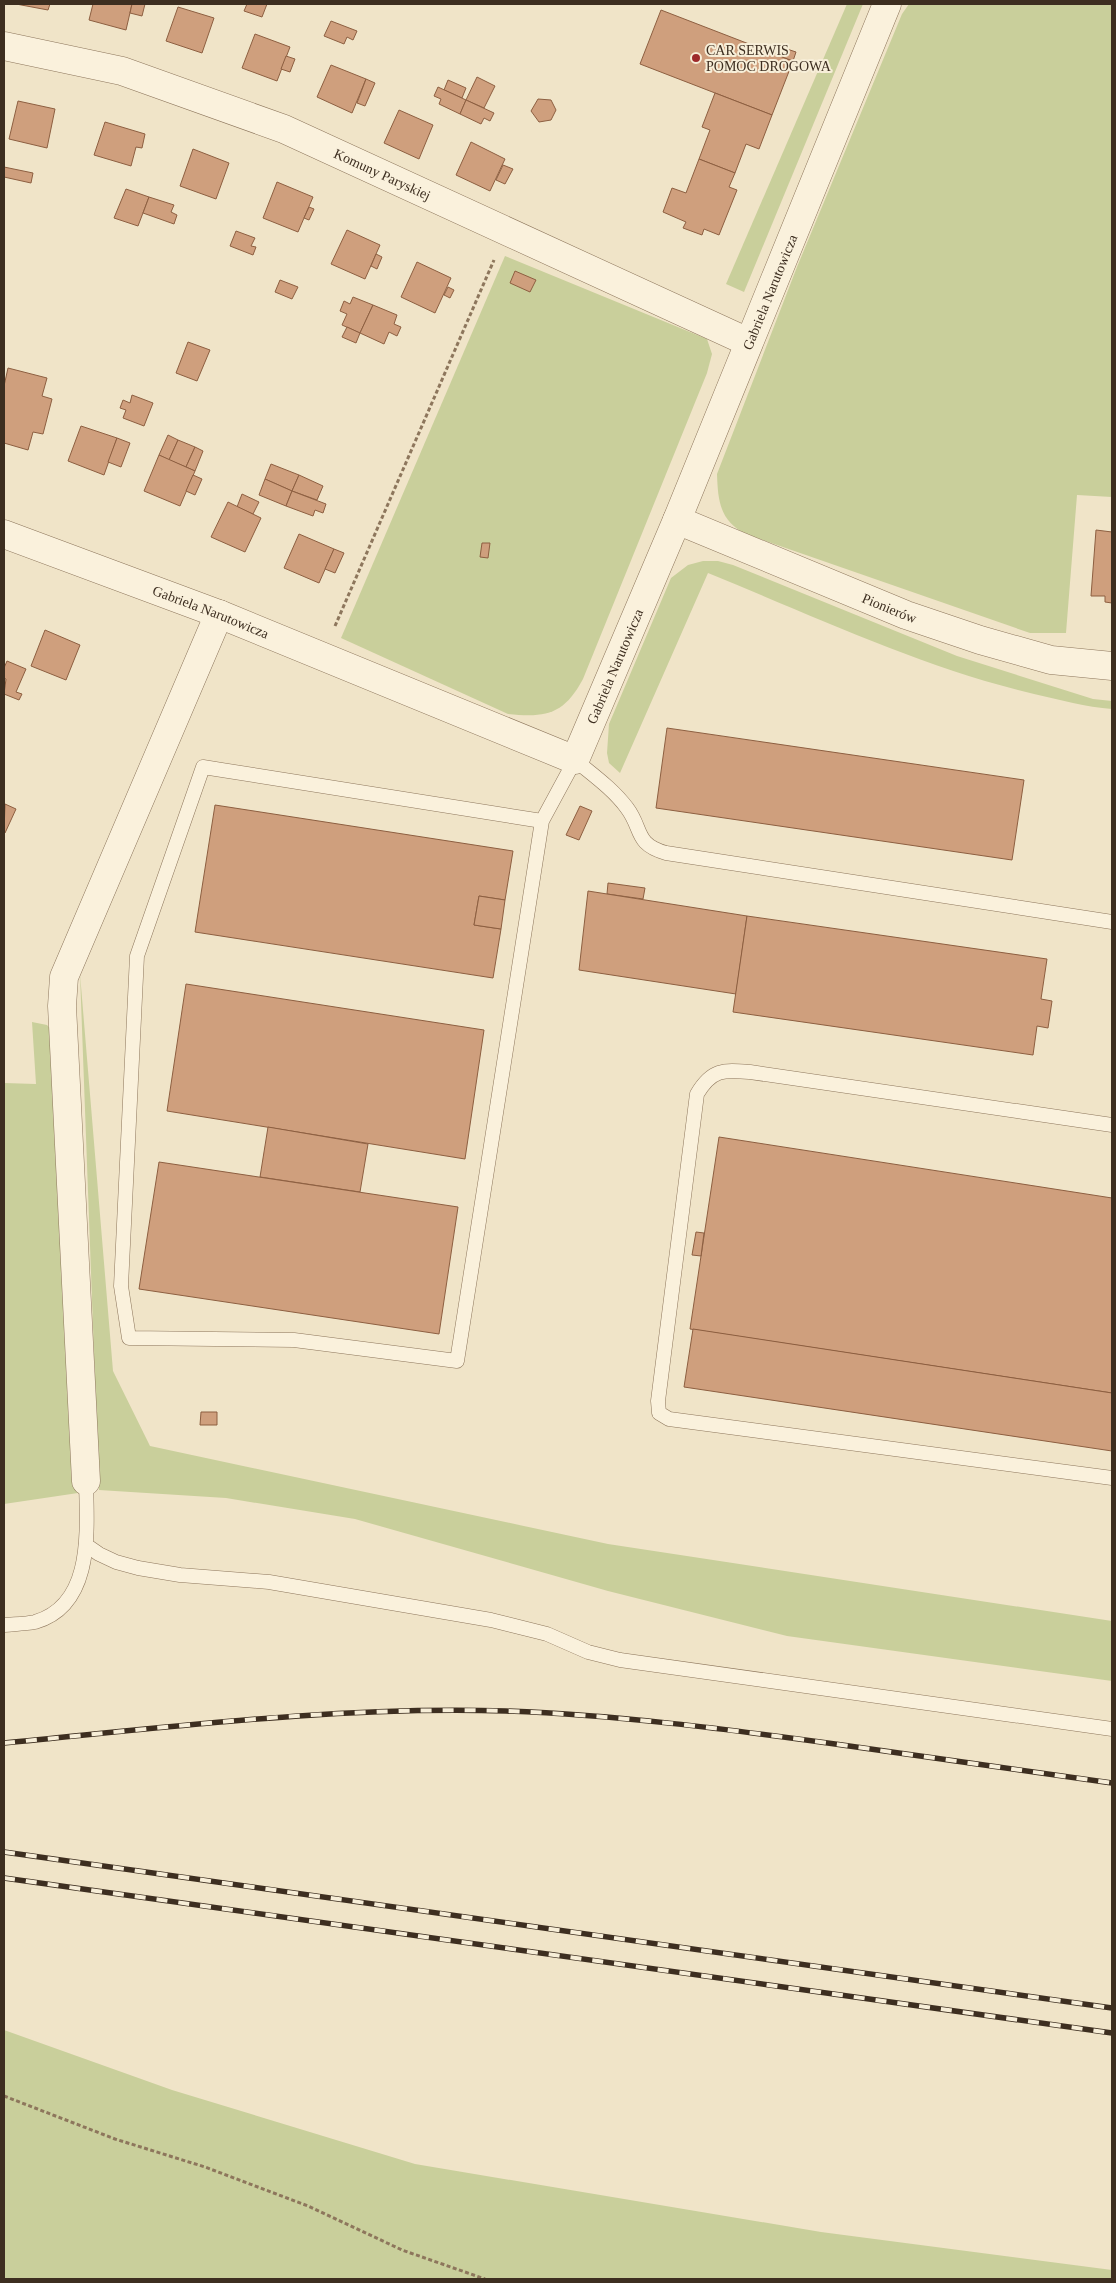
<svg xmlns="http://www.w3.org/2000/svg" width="1116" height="2283" font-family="'Times New Roman',serif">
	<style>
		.green { fill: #c9cf9b }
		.building { fill: #cf9f7d; stroke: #8d5f41 }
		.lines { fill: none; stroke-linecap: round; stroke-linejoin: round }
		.service-casing { stroke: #8d765c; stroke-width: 15 }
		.minor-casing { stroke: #8d765c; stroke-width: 29 }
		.path { stroke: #8d765c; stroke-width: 3; stroke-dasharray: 4 2.5; stroke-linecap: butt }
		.service { stroke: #faf1dc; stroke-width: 14 }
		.minor { stroke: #faf1dc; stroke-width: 28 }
		.rail-casing { stroke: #3d2e20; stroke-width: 5.5 }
		.rail { stroke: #f7eed8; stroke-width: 4; stroke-dasharray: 11; stroke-linecap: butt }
		.poi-dot { fill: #9e2a2b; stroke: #f7eed8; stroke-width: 2 }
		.labels { text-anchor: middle; stroke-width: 4; stroke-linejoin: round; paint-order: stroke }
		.poi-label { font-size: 14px; fill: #3d2e20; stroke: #f7eed8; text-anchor: start }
		.street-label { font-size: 14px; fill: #3d2e20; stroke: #f7eed8 }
	</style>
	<rect width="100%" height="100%" fill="#f0e4c8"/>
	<!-- green -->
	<g class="green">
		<polygon points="847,4 863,4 744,292 726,284"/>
		<path d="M909 4H1112V497L1077 495 1066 633H1030L748 535C720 522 718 502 717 474L797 267 902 14Z"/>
		<path d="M505 256 707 339 712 354 707 373 583 679C564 714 547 718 508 714L341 638Z"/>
		<path d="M703 561H718L733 565 957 656 1093 699 1112 701V709C1086 707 1060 700 1034 694 921 667 816 617 708 573L620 773 609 763 607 753 609 724 671 578 688 565Z"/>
		<polygon points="80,974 113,1371 150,1446 608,1544 1112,1621 1112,1681 787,1636 608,1591 355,1519 226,1498 99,1490"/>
		<polygon points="32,1022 47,1025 54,1033 72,1335 78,1493 4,1504 4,1083 36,1084"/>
		<polygon points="4,2030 172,2090 415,2164 821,2232 1112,2270 1112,2279 4,2279"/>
	</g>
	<!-- building -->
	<g class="building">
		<polygon points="16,4 50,4 48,10"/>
		<polygon points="93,4 132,4 126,30 89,20"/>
		<polygon points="132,4 145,4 142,16 130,13"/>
		<polygon points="247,4 267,4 262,17 244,11"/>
		<polygon points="178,7 214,18 202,53 166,41"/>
		<polygon points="661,10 793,61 772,115 640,64"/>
		<polygon points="331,21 357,31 353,40 347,37 344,44 324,36"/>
		<polygon points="255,34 290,47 277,81 242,68"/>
		<polygon points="781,47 796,52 793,61 777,55"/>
		<polygon points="286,56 295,59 290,72 281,69"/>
		<polygon points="331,65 366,79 352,113 317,97"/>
		<polygon points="477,77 495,86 484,108 466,100"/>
		<polygon points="366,79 375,83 365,106 357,103"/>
		<polygon points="448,80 466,88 462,98 444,90"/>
		<polygon points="438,87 466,100 460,114 439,104 441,99 434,96"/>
		<polygon points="715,93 772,115 759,149 746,144 735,173 699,159 710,130 702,127"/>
		<polygon points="538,99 551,100 556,110 551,120 539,122 531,111"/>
		<polygon points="466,100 494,113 490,121 484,118 481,124 460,114"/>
		<polygon points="18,101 55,109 47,148 9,139"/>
		<polygon points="399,110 433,125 419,159 384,143"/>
		<polygon points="105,122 145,134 142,148 136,147 131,166 94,155"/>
		<polygon points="471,142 505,159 490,191 456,175"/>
		<polygon points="193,149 229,163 216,199 180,186"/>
		<polygon points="699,159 735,173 729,187 737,190 719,235 704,229 702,235 683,228 686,222 663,212 672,188 686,193"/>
		<polygon points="503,165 513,169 505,184 496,180"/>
		<polygon points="4,167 33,173 31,183 4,177"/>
		<polygon points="277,182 313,197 298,232 263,218"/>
		<polygon points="126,189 149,197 138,226 114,218"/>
		<polygon points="149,197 174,205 171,212 177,215 174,224 143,213"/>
		<polygon points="309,207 314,209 309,220 304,218"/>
		<polygon points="347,230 380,245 365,279 331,264"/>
		<polygon points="236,231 255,238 251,246 256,247 253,255 230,246"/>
		<polygon points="376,254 382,257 377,269 371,266"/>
		<polygon points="417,262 451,278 435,313 401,297"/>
		<polygon points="515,271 536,280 530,292 510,283"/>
		<polygon points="280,280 298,287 292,299 275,292"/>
		<polygon points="448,287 454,290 450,298 444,295"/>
		<polygon points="353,297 373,305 360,333 342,325 347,314 340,311 344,301 350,304"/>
		<polygon points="373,305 397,315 394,324 401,327 397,336 389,332 384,344 360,333"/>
		<polygon points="347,327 360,333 356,343 342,337"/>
		<polygon points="188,342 210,350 197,381 176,373"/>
		<polygon points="8,368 47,378 42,396 52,399 43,434 33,432 28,450 4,443 4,386"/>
		<polygon points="132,395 153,403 144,426 123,418 126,410 120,408 123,400 130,403"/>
		<polygon points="81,426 117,438 104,475 68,461"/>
		<polygon points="168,435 178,440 169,460 159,455"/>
		<polygon points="117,438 130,443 121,467 108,462"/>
		<polygon points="178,440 195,447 186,467 169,460"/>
		<polygon points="195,447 203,451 195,471 186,467"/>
		<polygon points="159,455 195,471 180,506 144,491"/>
		<polygon points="271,464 299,475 292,491 265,479"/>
		<polygon points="193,475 202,479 195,495 186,491"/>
		<polygon points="299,475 323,486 317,500 292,491"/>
		<polygon points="265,479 292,491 286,506 259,495"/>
		<polygon points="292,491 326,504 323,513 315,510 313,516 286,506"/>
		<polygon points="242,494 259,502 253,514 237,507"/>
		<polygon points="228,502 261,518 245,552 211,537"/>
		<polygon points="1096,530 1112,532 1112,603 1105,602 1105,596 1091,596"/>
		<polygon points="299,534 334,549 319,583 284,568"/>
		<polygon points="482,543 490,543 488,558 480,557"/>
		<polygon points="334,549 344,553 335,573 325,569"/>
		<polygon points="45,630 80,645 66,680 31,666"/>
		<polygon points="7,661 26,669 16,692 22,694 19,700 4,694 6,679 4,678 4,668"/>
		<polygon points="667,728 1024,780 1012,860 656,808"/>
		<polygon points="5,804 16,809 5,833 4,833"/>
		<polygon points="215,805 513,851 505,900 479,896 474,925 501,929 493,978 195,932"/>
		<polygon points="580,806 592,811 579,840 566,835"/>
		<polygon points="608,883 645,888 643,899 607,894"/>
		<polygon points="588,891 747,916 736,994 579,970"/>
		<polygon points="479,896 505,900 501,929 474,925"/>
		<polygon points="747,916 1047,959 1041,999 1052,1001 1048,1028 1037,1026 1033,1055 733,1012"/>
		<polygon points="186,984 484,1030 465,1159 167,1111"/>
		<polygon points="268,1127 368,1144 360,1192 260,1177"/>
		<polygon points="719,1137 1112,1198 1112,1393 690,1329"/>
		<polygon points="159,1162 458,1207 439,1334 139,1289"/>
		<polygon points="696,1232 704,1233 701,1256 692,1255"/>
		<polygon points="693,1329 1112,1393 1112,1451 684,1387"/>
		<polygon points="201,1412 217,1412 217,1425 200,1425"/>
	</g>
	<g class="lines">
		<!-- service casing -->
		<g class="service-casing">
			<g id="service">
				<path d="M542 821 203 767 137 956 121 1286 129 1338 294 1340 457 1361 542 821 575 760C593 775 613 789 627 808 643 829 634 844 666 853L1112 922"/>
				<path d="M1112 1125 750 1072C723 1070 712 1069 697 1094L658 1401 659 1413 669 1419 1112 1478"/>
				<polyline points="86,1545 99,1554 116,1562 138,1568 180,1575 269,1582 491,1620 547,1634 588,1652 620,1660 1112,1729"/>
				<path d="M4 1625C14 1624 25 1624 35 1622 94 1605 87 1530 86 1481"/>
			</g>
		</g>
		<!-- minor casing -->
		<g class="minor-casing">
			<g id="minor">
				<path id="s1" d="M4 46 122 71 284 129 748 342"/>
				<path id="s2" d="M677 520 906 615 980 640 1051 660 1112 666"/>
				<path id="s3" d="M4 534 219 614 575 760 677 520 887 4"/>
				<polyline points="86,1481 62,1006 64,977 219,614"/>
			</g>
		</g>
		<!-- path -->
		<g class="path">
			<polyline points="335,626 494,260"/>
			<polyline points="4,2096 115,2139 205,2167 308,2206 402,2250 485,2279"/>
		</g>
		<!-- service -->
		<use href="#service" class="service"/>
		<!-- minor -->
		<use href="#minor" class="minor"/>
		<!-- rail casing -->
		<g class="rail-casing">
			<g id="rail">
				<path d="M4 1743C171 1727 338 1706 506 1711 617 1715 726 1729 835 1744 927 1757 1020 1770 1112 1783"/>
				<polyline points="4,1852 1112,2008"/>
				<polyline points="4,1878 1112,2033"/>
			</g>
		</g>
		<!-- rail -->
		<use href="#rail" class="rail"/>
	</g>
	<!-- markers -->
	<circle class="poi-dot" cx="696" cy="58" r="5"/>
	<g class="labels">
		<!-- poi labels -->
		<g class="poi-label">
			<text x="706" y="55">CAR SERWIS<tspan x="706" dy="16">POMOC DROGOWA</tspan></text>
		</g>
		<!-- street labels -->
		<g class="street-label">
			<text dy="5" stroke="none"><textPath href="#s1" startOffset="401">Komuny Paryskiej</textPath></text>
			<text dy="5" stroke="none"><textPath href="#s3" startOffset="1121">Gabriela Narutowicza</textPath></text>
			<text dy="5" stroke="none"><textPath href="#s2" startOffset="230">Pionierów</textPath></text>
			<text dy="5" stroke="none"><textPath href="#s3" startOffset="221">Gabriela Narutowicza</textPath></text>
			<text dy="5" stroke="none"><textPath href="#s3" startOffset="716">Gabriela Narutowicza</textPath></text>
		</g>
	</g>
	<!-- border -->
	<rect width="1116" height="2283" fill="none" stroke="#3d2e20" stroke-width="10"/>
</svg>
